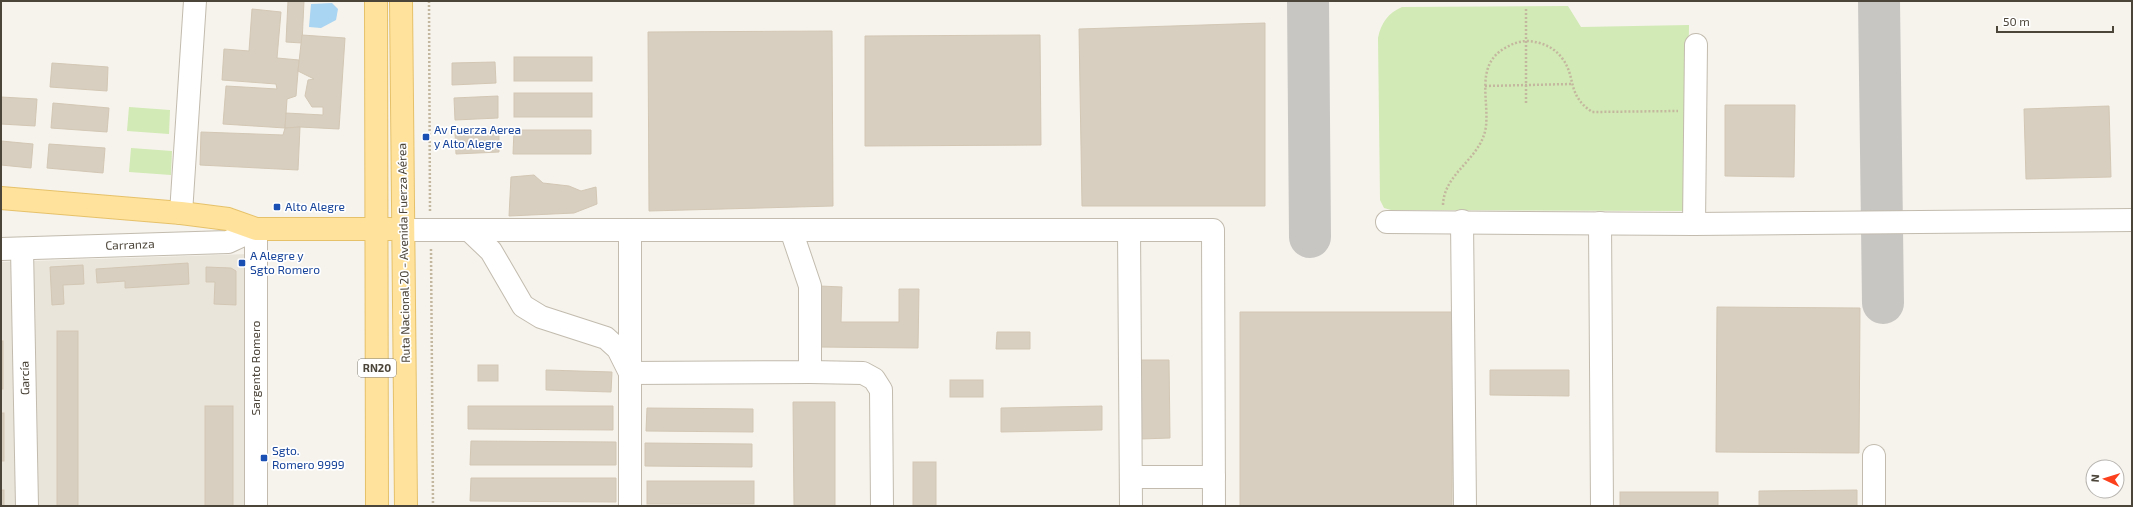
<svg xmlns="http://www.w3.org/2000/svg" width="2133" height="507" font-family="'Exo 2',sans-serif">
	<style>
		.residential { fill: #eae5da }
		.green { fill: #d2eab5 }
		.water { fill: #a9d4f2 }
		.lines { fill: none; stroke-linecap: round; stroke-linejoin: round }
		.taxiway { stroke: #c8c6c3; stroke-width: 42 }
		.building { fill: #d8cfc1; stroke: #d3c7b4 }
		.minor-casing { stroke: #c2bbae; stroke-width: 24 }
		.major-casing { stroke: #e6c16a; stroke-width: 24 }
		.path { stroke: #c4b79f; stroke-width: 2.5; stroke-dasharray: 2 2; stroke-linecap: butt }
		.minor { stroke: #fff; stroke-width: 22 }
		.major { stroke: #ffe39c; stroke-width: 22 }
		.transit-dot { fill: #1a4fb4; stroke: #fff; stroke-width: 1.5 }
		.labels { text-anchor: middle; stroke-width: 3.5; stroke-linejoin: round; paint-order: stroke }
		.shield { fill: #fff; stroke: #817c74; stroke-width: 1 }
		.shield-label { font-size: 11px; font-weight: bold; fill: #4b4439 }
		.transit-label { font-size: 12px; fill: #164399; stroke: #fff; text-anchor: start }
		.street-label { font-size: 12px; fill: #4b4439; stroke: #fff }
	</style>
	<rect width="100%" height="100%" fill="#f6f3ec"/>
	<!-- residential -->
	<polygon class="residential" points="249,254 248,506 1,506 1,262"/>
	<!-- green -->
	<g class="green">
		<path d="M1568 6 1581 27 1689 25 1686 211 1391 210 1384 208 1380 200 1378 38C1381 23 1388 13 1402 7Z"/>
		<polygon points="129,107 170,110 169,134 127,131"/>
		<polygon points="131,148 172,151 171,175 129,172"/>
	</g>
	<!-- water -->
	<polygon class="water" points="332,3 338,9 336,20 321,28 309,27 311,4"/>
	<g class="lines">
		<!-- taxiway -->
		<g class="taxiway">
			<polyline points="1308,1 1310,237"/>
			<polyline points="1879,1 1883,303"/>
		</g>
	</g>
	<!-- building -->
	<g class="building">
		<polygon points="288,1 304,1 302,43 286,42"/>
		<polygon points="252,9 281,12 277,58 299,60 296,96 287,99 285,128 223,124 226,86 277,89 276,84 222,80 224,49 249,51"/>
		<polygon points="1265,23 1265,206 1082,206 1079,29"/>
		<polygon points="832,31 833,206 649,211 648,32"/>
		<polygon points="302,35 345,38 339,129 300,127 285,128 286,113 323,115 323,107 312,107 305,96 308,80 314,79 298,71"/>
		<polygon points="1040,35 1041,145 865,146 865,36"/>
		<rect x="514" y="57" width="78" height="24"/>
		<polygon points="495,62 496,83 452,85 452,63"/>
		<polygon points="52,63 108,67 107,91 50,87"/>
		<rect x="514" y="93" width="78" height="24"/>
		<polygon points="498,96 498,118 455,120 454,98"/>
		<polygon points="1,97 37,99 35,126 1,124"/>
		<polygon points="53,103 109,108 107,132 51,128"/>
		<polygon points="1725,105 1795,105 1794,177 1725,176"/>
		<polygon points="2109,106 2111,177 2026,179 2024,109"/>
		<polygon points="300,127 298,170 200,165 201,132 283,135 285,128"/>
		<polygon points="514,130 591,130 591,154 513,154"/>
		<polygon points="499,131 499,152 456,154 455,132"/>
		<polygon points="1,141 33,144 31,168 1,165"/>
		<polygon points="49,144 105,148 103,173 47,168"/>
		<polygon points="534,175 543,183 569,186 581,191 596,187 597,204 574,213 509,216 511,177"/>
		<polygon points="188,263 189,284 125,288 125,281 97,283 96,269"/>
		<polygon points="83,265 84,284 63,285 64,304 52,305 50,267"/>
		<polygon points="206,267 231,268 236,271 236,305 214,304 215,282 206,282"/>
		<polygon points="820,286 842,287 841,322 899,322 899,289 919,289 918,348 819,347"/>
		<polygon points="1717,307 1860,308 1859,453 1716,452"/>
		<polygon points="1240,312 1453,312 1452,506 1240,506"/>
		<rect x="57" y="331" width="21" height="175"/>
		<polygon points="997,332 1030,332 1030,349 996,349"/>
		<rect x="1" y="341" width="2" height="48"/>
		<polygon points="1139,360 1169,360 1170,438 1140,439"/>
		<rect x="478" y="365" width="20" height="16"/>
		<polygon points="546,370 612,372 611,392 546,390"/>
		<polygon points="1490,370 1569,370 1569,396 1490,395"/>
		<rect x="950" y="380" width="33" height="17"/>
		<polygon points="793,402 835,402 835,506 794,506"/>
		<rect x="205" y="406" width="28" height="100"/>
		<polygon points="468,406 613,406 613,430 468,429"/>
		<polygon points="1102,406 1102,430 1001,432 1001,408"/>
		<polygon points="647,408 753,409 753,432 646,431"/>
		<rect x="1" y="413" width="3" height="48"/>
		<polygon points="471,441 616,442 616,465 470,465"/>
		<polygon points="645,443 752,444 752,467 645,466"/>
		<rect x="913" y="462" width="23" height="44"/>
		<polygon points="471,478 616,478 616,502 470,501"/>
		<rect x="647" y="481" width="107" height="23"/>
		<rect x="1" y="490" width="3" height="16"/>
		<polygon points="1857,490 1857,506 1759,506 1759,491"/>
		<rect x="1620" y="492" width="98" height="14"/>
	</g>
	<g class="lines">
		<!-- minor casing -->
		<g class="minor-casing">
			<g id="minor">
				<polyline points="181,213 195,1"/>
				<polyline points="1462,221 1465,506"/>
				<polyline points="1387,222 1694,224 2132,220"/>
				<polyline points="1600,223 1602,506"/>
				<polyline points="1694,224 1696,45"/>
				<polyline points="404,230 1213,230 1214,506"/>
				<polyline points="469,230 491,251 523,306 541,317 606,338 618,349 630,373 810,372 810,286 791,230"/>
				<polyline points="630,230 630,506"/>
				<polyline points="1129,230 1131,506"/>
				<polyline points="1,249 228,242 256,229 256,506"/>
				<polyline points="22,249 27,506"/>
				<polyline points="810,372 863,373 874,379 881,390 882,506"/>
				<polyline points="1874,456 1874,506"/>
				<polyline points="1131,477 1214,477"/>
			</g>
		</g>
		<!-- major casing -->
		<g class="major-casing">
			<g id="major">
				<polyline points="376,1 377,506"/>
				<polyline points="401,1 406,506"/>
				<polyline points="1,198 181,213 228,219 256,229 391,229"/>
			</g>
		</g>
		<!-- path -->
		<g class="path">
			<polyline points="429,1 430,212"/>
			<polyline points="1526,9 1526,104"/>
			<polyline points="1485,86 1571,84"/>
			<path d="M1443 205C1444 172 1482 159 1486 126 1489 99 1475 65 1505 48 1512 44 1519 41 1528 41 1541 42 1554 47 1562 58 1577 78 1566 94 1592 112L1678 111"/>
			<polyline points="431,249 433,506"/>
		</g>
		<!-- minor -->
		<use href="#minor" class="minor"/>
		<!-- major -->
		<use href="#major" class="major"/>
	</g>
	<!-- markers -->
	<g class="transit-dot">
		<rect x="422" y="133" width="8" height="8" rx="2"/>
		<rect x="273" y="203" width="8" height="8" rx="2"/>
		<rect x="238" y="259" width="8" height="8" rx="2"/>
		<rect x="260" y="454" width="8" height="8" rx="2"/>
	</g>
	<g class="labels">
		<!-- shield labels -->
		<rect class="shield" x="358" y="359" width="38" height="18" rx="3"/>
		<g class="shield-label">
			<text x="377" y="372">RN20</text>
		</g>
		<!-- transit labels -->
		<g class="transit-label">
			<text x="434" y="134">Av Fuerza Aerea<tspan x="434" dy="14">y Alto Alegre</tspan></text>
			<text x="285" y="211">Alto Alegre</text>
			<text x="250" y="260">A Alegre y<tspan x="250" dy="14">Sgto Romero</tspan></text>
			<text x="272" y="455">Sgto.<tspan x="272" dy="14">Romero 9999</tspan></text>
		</g>
		<!-- street labels -->
		<g class="street-label">
			<text transform="translate(130 245) rotate(-2)" y="4">Carranza</text>
			<text transform="translate(404 253) rotate(-91)" y="4">Ruta Nacional 20 - Avenida Fuerza Aérea</text>
			<text transform="translate(256 368) rotate(-90)" y="4">Sargento Romero</text>
			<text transform="translate(25 378) rotate(-91)" y="4">García</text>
		</g>
	</g>
	<!-- border -->
	<rect width="2133" height="507" fill="none" stroke="#4b4439" stroke-width="4"/>
	<!-- north arrow -->
	<g transform="translate(2105 479) rotate(274)"><circle r="19" fill="#ffffff" stroke="#b7b4b0"/>
	<path d="M0-3L7 15L0 10L-7 15Z" fill="#fc3f1d"/>
	<text y="-6" font-size="11" font-weight="bold" text-anchor="middle" fill="#4b4439">N</text>
	</g>
	<!-- scale -->
	<path d="M1997 26v6h116v-6" fill="none" stroke="#4b4439" stroke-width="2"/>
	<text x="2003" y="26" font-size="12" fill="#4b4439" stroke="#ffffff" stroke-width="3" paint-order="stroke">50 m</text>
</svg>
